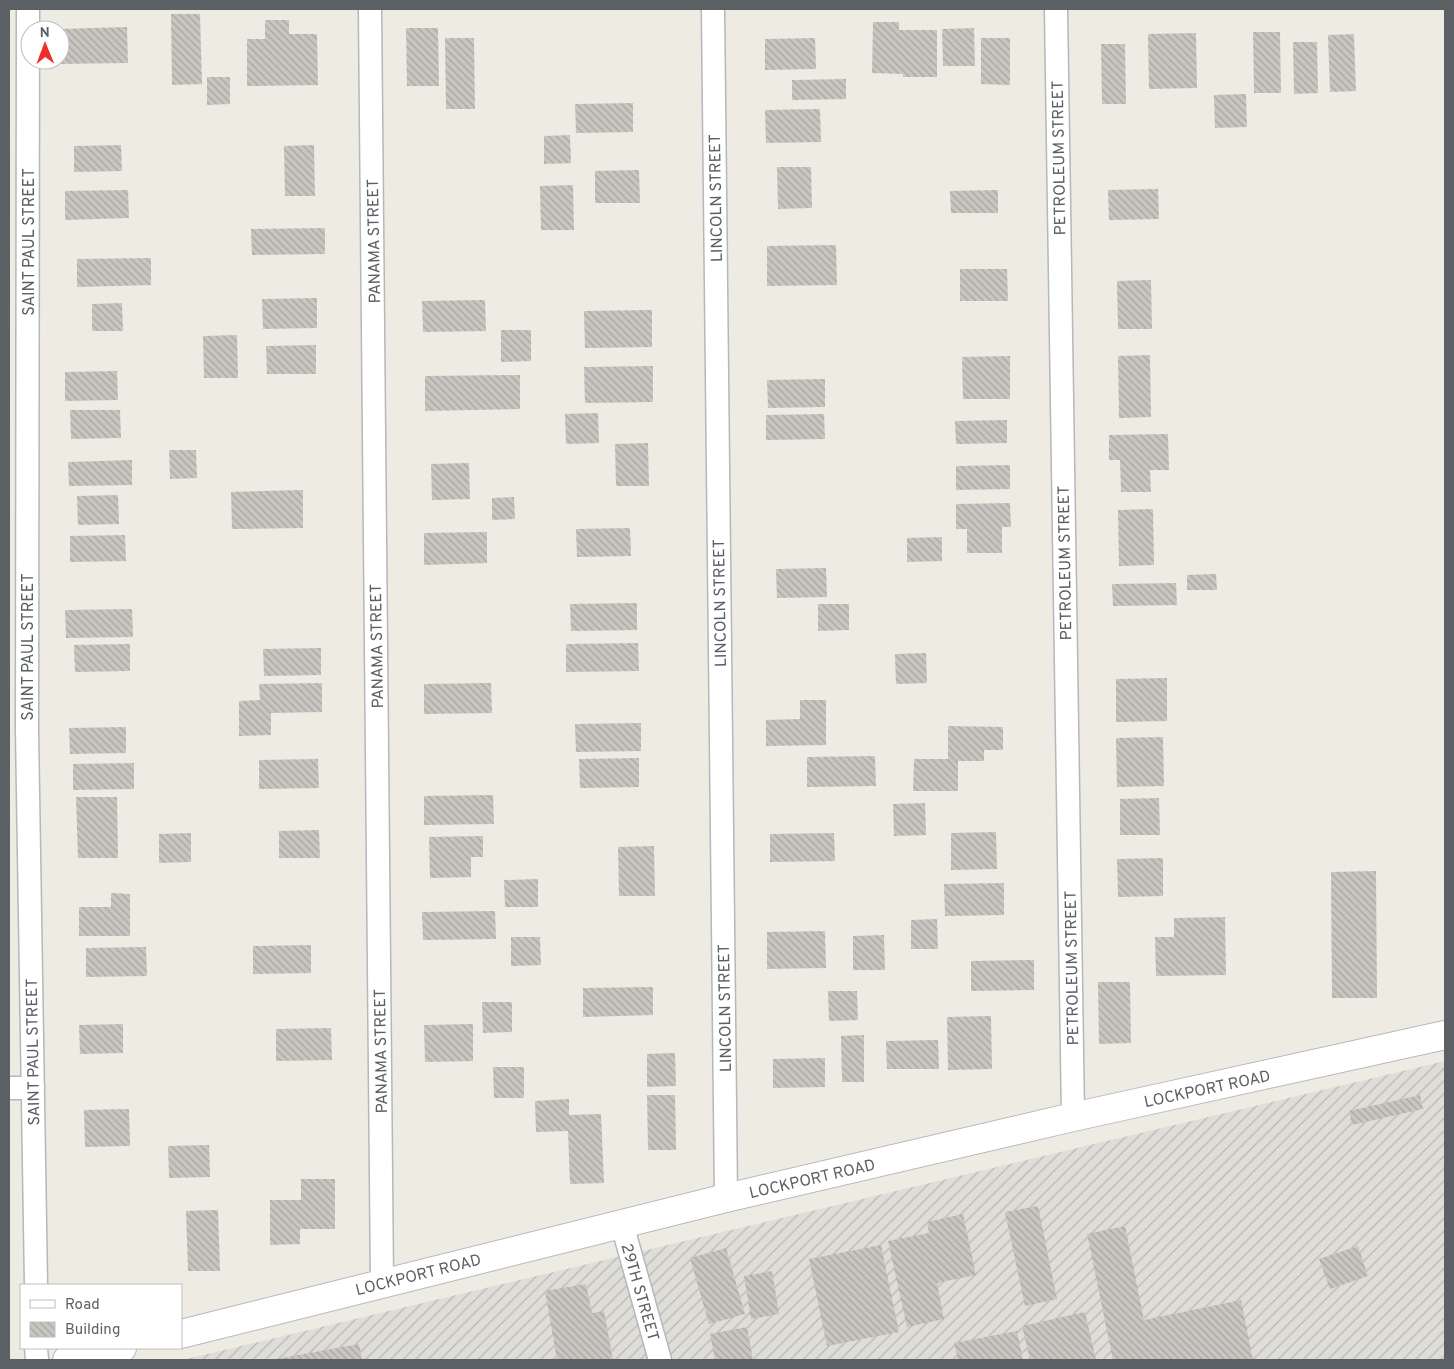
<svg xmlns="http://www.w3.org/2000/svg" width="1454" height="1369" font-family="Overpass,sans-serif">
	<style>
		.industrial { fill: url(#industrial-furrows) }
		.building { fill: url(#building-back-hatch) }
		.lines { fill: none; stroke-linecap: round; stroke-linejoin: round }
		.street-casing { stroke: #b4b7bb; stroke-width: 25 }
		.secondary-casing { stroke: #b5b9be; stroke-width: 30 }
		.street { stroke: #fff; stroke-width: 22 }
		.secondary { stroke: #fff; stroke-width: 28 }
		.labels { text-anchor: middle; stroke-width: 5; stroke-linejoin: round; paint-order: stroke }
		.street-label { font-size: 16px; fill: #5b6064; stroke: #fff }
	</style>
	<defs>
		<pattern id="industrial-furrows" width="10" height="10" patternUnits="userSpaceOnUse" patternTransform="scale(1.25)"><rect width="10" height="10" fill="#dfddd8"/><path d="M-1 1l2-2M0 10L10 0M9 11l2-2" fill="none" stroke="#b8b7b3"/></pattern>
		<pattern id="building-back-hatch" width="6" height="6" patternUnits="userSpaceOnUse" patternTransform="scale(1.25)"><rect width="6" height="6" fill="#c9c6c1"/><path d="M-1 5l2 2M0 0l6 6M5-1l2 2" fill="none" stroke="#a6a4a0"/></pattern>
	</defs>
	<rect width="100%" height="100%" fill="#eeebe3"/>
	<!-- industrial -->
	<polygon class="industrial" points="1445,1061 1445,1360 182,1360"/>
	<!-- building -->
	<g class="building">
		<polygon points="171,14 200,14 202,84 172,85"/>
		<polygon points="265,20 289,20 289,34 317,34 318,85 247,86 247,39 265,39"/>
		<polygon points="873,22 899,22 899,30 937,30 937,77 903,77 903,74 872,73"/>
		<polygon points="127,27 128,63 58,64 58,60 60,60 60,29"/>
		<polygon points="406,28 438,28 439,86 407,86"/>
		<polygon points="974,28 975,66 943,66 942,29"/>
		<polygon points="1253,32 1280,32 1281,93 1254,93"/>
		<polygon points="1196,33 1197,88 1149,89 1148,34"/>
		<polygon points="1354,34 1356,91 1330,92 1328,35"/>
		<polygon points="445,38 474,38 475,109 446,109"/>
		<polygon points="815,38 816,69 765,70 765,39"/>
		<polygon points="981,38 1010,38 1010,85 981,84"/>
		<polygon points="1293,42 1317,42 1318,93 1294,94"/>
		<polygon points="1101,44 1125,44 1126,104 1102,104"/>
		<polygon points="207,77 230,77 230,104 207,105"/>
		<polygon points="846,79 846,99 792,100 792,80"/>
		<polygon points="1246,94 1247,127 1215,128 1214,95"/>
		<polygon points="633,103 633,132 576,133 575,104"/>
		<polygon points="820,109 821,142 766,143 765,110"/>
		<polygon points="570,135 571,163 544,164 544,136"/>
		<polygon points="121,145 122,171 74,172 74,146"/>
		<polygon points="314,145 315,196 285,196 284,146"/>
		<polygon points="777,167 811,167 812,208 778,209"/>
		<polygon points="639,170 640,203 595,203 595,171"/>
		<polygon points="573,185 574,230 541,230 540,186"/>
		<polygon points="1158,189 1159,219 1109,220 1108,190"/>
		<polygon points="128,190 129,218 65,220 65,191"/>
		<polygon points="998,190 998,213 951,213 950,191"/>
		<polygon points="325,228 325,254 252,255 251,229"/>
		<polygon points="836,245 837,285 767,286 767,246"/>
		<polygon points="151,258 151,285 77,287 77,259"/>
		<polygon points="960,269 1007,269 1008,301 960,301"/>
		<polygon points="1151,280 1152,329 1118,329 1117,281"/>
		<polygon points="317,298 317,328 263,329 262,299"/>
		<polygon points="485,300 486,331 423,332 422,301"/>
		<polygon points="122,303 123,331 92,331 92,304"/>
		<polygon points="652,310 652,347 585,348 584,311"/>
		<polygon points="501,330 531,330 531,361 501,362"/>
		<polygon points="237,335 238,378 204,378 203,336"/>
		<polygon points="316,345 316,374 267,374 266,346"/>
		<polygon points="1150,355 1151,417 1119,418 1118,356"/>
		<polygon points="1010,356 1010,399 963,399 962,357"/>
		<polygon points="653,366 653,402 585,403 584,367"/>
		<polygon points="117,371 118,400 65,401 65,372"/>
		<polygon points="520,375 520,409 425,411 425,376"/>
		<polygon points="825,379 825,407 768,408 767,380"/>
		<polygon points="70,410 120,410 121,438 71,439"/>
		<polygon points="598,413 599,443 566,444 565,414"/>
		<polygon points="824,414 825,439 766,440 766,415"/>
		<polygon points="1007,420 1007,443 956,444 955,421"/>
		<polygon points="1168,434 1169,470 1150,470 1151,492 1121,492 1120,460 1109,460 1109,435"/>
		<polygon points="648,443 649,486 616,486 615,444"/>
		<polygon points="169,450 196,450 197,478 170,479"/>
		<polygon points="132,460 132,485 69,486 68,462"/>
		<polygon points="469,463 470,499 432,500 431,464"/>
		<polygon points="1010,465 1010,489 956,490 956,466"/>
		<polygon points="303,490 303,528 232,529 231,492"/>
		<polygon points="118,495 119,524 78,525 77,496"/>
		<polygon points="514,497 515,519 492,520 492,498"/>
		<polygon points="1010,503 1011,527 1002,527 1002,553 967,553 967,529 956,529 956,504"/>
		<polygon points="1153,509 1154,565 1119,566 1118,510"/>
		<polygon points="630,528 631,556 577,557 576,529"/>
		<polygon points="487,532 487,563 424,565 424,533"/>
		<polygon points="125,535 126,561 70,562 70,536"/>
		<polygon points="942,537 942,561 907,562 907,538"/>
		<polygon points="826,568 827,597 777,598 776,569"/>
		<polygon points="1216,574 1217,590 1187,590 1187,575"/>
		<polygon points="1176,583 1177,605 1113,606 1112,584"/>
		<polygon points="637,603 637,630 571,631 570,604"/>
		<polygon points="818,604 849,604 849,630 818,631"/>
		<polygon points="132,609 133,637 66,638 65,610"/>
		<polygon points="638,643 639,671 566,672 566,644"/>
		<polygon points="130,644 130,671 75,672 74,645"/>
		<polygon points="321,648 321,675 264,676 263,649"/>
		<polygon points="926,653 927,683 896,684 895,654"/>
		<polygon points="1167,678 1167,721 1116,722 1116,679"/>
		<polygon points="322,683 322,712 271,713 271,735 239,736 239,701 260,700 259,684"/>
		<polygon points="491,683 492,713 424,714 424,684"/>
		<polygon points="800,700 826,700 826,745 766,746 766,720 800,719"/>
		<polygon points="641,723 641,751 576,752 575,724"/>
		<polygon points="948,726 1003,727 1003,750 984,750 984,761 958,761 958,791 913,791 914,759 948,759"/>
		<polygon points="126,727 126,753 70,754 69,728"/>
		<polygon points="1163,737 1164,786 1117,787 1116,738"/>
		<polygon points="875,756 876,786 807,787 807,757"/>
		<polygon points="639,758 639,787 580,788 579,759"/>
		<polygon points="318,759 319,788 259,789 259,760"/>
		<polygon points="134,763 134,789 73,790 73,764"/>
		<polygon points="493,795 494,824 424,825 424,796"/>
		<polygon points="76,797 117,797 118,858 78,858"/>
		<polygon points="1159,798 1160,835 1120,835 1120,799"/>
		<polygon points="925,803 926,835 894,836 893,804"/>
		<polygon points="319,830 320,858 279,858 279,831"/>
		<polygon points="996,832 997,869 951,870 951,833"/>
		<polygon points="191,833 191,862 159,863 159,834"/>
		<polygon points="834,833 835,861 770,862 770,834"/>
		<polygon points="483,836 483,857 471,857 471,877 430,878 429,837"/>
		<polygon points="654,846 655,896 619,896 618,847"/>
		<polygon points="1163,858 1163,896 1118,897 1117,859"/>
		<polygon points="1376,871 1377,998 1332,998 1331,872"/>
		<polygon points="538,879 538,907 505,907 504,880"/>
		<polygon points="1004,883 1004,915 945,916 944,884"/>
		<polygon points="111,893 130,894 130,936 79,936 79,907 111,907"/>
		<polygon points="495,911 496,939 423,940 422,912"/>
		<polygon points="1225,917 1226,975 1156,976 1155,937 1174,937 1174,918"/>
		<polygon points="937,919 938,949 911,949 911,920"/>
		<polygon points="825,931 826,968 767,969 767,932"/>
		<polygon points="884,935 885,970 853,970 853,936"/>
		<polygon points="511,937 540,937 541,965 511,966"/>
		<polygon points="311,945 311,973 253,974 253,946"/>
		<polygon points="146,947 147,976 86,977 86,948"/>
		<polygon points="1034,960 1034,990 971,991 971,961"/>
		<polygon points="1098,982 1130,982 1131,1043 1099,1044"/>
		<polygon points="653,987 653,1015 583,1017 583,988"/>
		<polygon points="828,991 857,991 858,1020 829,1021"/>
		<polygon points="482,1002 512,1002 512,1032 483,1033"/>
		<polygon points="991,1016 992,1069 948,1070 947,1017"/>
		<polygon points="123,1024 123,1053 80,1054 79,1025"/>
		<polygon points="473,1024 473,1061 425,1062 424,1025"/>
		<polygon points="331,1028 332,1060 276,1061 276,1029"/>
		<polygon points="864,1035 864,1082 842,1082 841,1036"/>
		<polygon points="938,1040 939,1069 887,1069 886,1041"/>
		<polygon points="675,1053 676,1086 647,1087 647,1054"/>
		<polygon points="825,1058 825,1087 773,1088 773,1059"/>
		<polygon points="493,1067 524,1067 524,1098 494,1098"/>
		<polygon points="647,1095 675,1095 676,1150 648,1150"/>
		<polygon points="1420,1095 1423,1109 1352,1125 1349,1111"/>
		<polygon points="569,1099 569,1115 601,1114 604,1183 570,1184 568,1131 536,1132 535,1101"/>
		<polygon points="129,1109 130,1146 85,1147 84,1110"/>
		<polygon points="209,1145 210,1177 169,1178 168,1146"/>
		<polygon points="301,1179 335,1179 335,1229 300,1229 300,1244 270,1245 270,1200 301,1200"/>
		<polygon points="1038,1206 1057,1299 1025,1306 1005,1212"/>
		<polygon points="218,1210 220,1271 188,1271 186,1211"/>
		<polygon points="963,1214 976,1275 937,1283 944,1319 907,1327 888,1241 929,1233 927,1222"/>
		<polygon points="1125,1226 1144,1320 1241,1300 1253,1360 1113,1360 1087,1234"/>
		<polygon points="881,1245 899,1332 827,1346 809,1259"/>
		<polygon points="1358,1246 1368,1276 1330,1289 1319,1259"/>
		<polygon points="726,1248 745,1314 709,1324 690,1258"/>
		<polygon points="772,1271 779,1314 751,1319 744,1276"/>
		<polygon points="586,1284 592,1313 604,1311 613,1360 557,1360 545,1291"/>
		<polygon points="1085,1312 1096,1360 1030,1360 1022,1326"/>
		<polygon points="747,1327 753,1360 715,1360 710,1334"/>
		<polygon points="1017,1331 1023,1360 958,1360 954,1343"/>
		<polygon points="359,1344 362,1360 277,1360 276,1359"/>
	</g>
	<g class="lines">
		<!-- street casing -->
		<g class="street-casing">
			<g id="street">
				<polyline points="28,9 27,730 36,1285"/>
				<polyline points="370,9 382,1283"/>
				<polyline points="713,9 726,1198"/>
				<polyline points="1056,9 1073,1117"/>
				<polyline points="9,1088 33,1088"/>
				<polyline points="622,1224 660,1360"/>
				<polyline points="36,1348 37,1360"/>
			</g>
		</g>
		<!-- secondary casing -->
		<g class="secondary-casing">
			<g id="secondary">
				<polyline points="181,1334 726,1198 1073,1117 1445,1035"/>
				<polyline points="67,1360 122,1348"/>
			</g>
		</g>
		<!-- street -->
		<use href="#street" class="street"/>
		<!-- secondary -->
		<use href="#secondary" class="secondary"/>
	</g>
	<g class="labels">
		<!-- street labels -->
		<g class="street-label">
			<text transform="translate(1058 158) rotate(-91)" y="6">PETROLEUM STREET</text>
			<text transform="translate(715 198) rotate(-91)" y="6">LINCOLN STREET</text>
			<text transform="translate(373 241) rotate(-91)" y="6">PANAMA STREET</text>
			<text transform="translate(28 242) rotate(-90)" y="6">SAINT PAUL STREET</text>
			<text transform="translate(1064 563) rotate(-91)" y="6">PETROLEUM STREET</text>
			<text transform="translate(719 603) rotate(-91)" y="6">LINCOLN STREET</text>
			<text transform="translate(376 646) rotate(-91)" y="6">PANAMA STREET</text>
			<text transform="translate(27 647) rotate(-90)" y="6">SAINT PAUL STREET</text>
			<text transform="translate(1071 968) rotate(-91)" y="6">PETROLEUM STREET</text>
			<text transform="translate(724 1008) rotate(-91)" y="6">LINCOLN STREET</text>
			<text transform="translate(380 1051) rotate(-91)" y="6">PANAMA STREET</text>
			<text transform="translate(32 1052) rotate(-91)" y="6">SAINT PAUL STREET</text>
			<text transform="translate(1207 1088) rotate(-12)" y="6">LOCKPORT ROAD</text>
			<text transform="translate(812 1178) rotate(-13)" y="6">LOCKPORT ROAD</text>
			<text transform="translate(418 1274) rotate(-14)" y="6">LOCKPORT ROAD</text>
			<text transform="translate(641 1292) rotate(74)" y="6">29TH STREET</text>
		</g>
	</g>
	<!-- border -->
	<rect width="1454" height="1369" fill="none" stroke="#5b6064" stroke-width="20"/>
	<!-- legend -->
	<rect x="20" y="1284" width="162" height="65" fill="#ffffff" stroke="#bdbfc1"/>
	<rect x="30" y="1300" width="25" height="8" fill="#ffffff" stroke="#bdbfc1"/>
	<text x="65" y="1309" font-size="15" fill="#5b6064">Road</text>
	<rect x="30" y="1322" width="25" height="15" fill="url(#building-back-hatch)" stroke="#bdbfc1"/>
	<text x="65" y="1334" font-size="15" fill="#5b6064">Building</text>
	<!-- north arrow -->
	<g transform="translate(45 45) rotate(359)"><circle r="24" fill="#ffffff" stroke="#bdbfc1"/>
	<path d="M0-4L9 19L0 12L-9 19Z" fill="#ec2d2c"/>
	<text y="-8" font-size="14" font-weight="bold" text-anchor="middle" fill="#5b6064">N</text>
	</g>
</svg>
